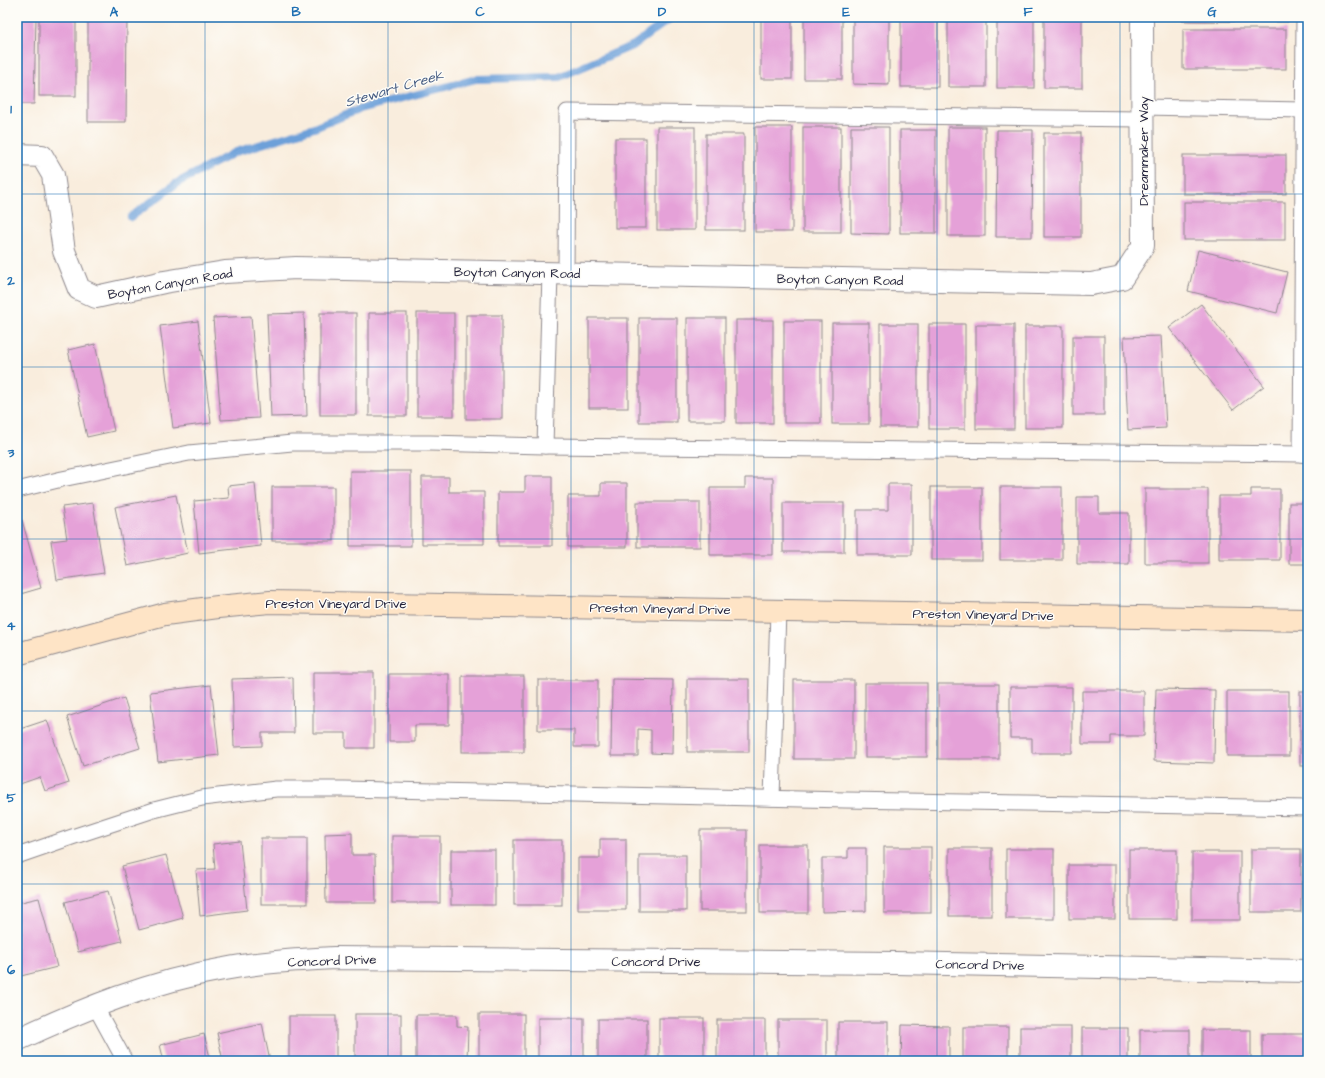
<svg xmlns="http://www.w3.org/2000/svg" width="1325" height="1078" font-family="'Architects Daughter',sans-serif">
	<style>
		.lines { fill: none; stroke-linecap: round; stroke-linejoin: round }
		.stream { stroke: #6da0d9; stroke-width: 8 }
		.building { fill: #e5a1d8 }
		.lane-casing { stroke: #8e888c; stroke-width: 17 }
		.street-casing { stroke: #8e888c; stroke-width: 24 }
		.secondary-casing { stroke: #8e888c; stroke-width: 24 }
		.lane { stroke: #fff; stroke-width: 15 }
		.street { stroke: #fff; stroke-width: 22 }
		.secondary { stroke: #fee4c6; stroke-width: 22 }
		.grid { fill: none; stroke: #1f6fb2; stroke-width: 1; stroke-opacity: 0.55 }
		.labels { text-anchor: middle; stroke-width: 3; stroke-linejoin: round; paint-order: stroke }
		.street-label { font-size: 13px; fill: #22223b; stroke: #fdfcf7 }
		.water-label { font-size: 14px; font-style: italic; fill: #445b82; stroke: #fdfcf7 }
		.neatline { fill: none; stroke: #1f6fb2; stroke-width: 1.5 }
		.grid-label { font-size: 13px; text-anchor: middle; font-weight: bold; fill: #1f6fb2 }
	</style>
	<rect width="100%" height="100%" fill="#fdfcf7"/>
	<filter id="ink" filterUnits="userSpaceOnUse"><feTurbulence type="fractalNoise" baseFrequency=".025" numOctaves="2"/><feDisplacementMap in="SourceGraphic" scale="8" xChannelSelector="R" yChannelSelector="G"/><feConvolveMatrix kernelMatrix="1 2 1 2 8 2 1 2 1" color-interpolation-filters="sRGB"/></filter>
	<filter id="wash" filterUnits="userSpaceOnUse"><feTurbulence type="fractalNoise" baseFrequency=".012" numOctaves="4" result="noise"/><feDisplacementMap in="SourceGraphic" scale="16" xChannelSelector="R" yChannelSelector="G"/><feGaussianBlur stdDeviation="0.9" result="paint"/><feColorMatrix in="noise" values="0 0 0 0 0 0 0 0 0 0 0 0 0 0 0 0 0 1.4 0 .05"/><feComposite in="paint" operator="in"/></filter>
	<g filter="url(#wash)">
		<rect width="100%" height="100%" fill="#f9eddd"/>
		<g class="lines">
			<!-- stream -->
			<polyline class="stream" points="131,217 177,183 236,152 314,128 360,109 476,79 559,77 634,45 672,17"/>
		</g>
		<g id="blocks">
			<!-- building -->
			<g class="building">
				<polygon points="17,17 36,17 34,104 17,104"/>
				<rect x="39" y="17" width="37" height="79"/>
				<polygon points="88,17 127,17 126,122 88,122"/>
				<rect x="761" y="17" width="31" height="62"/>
				<rect x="804" y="17" width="38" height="62"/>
				<polygon points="853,17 889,17 889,85 853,84"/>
				<rect x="901" y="17" width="37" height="70"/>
				<rect x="948" y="17" width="38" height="70"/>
				<rect x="997" y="17" width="37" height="71"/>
				<rect x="1044" y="17" width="38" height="71"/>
				<polygon points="1182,17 1288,17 1288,22 1182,21"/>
				<rect x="1183" y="29" width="103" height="40"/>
				<rect x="657" y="127" width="38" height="103"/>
				<rect x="755" y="127" width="37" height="105"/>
				<rect x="803" y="127" width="38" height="105"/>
				<polygon points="851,127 889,127 889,234 851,233"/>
				<rect x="948" y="127" width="37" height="109"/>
				<rect x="900" y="130" width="36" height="103"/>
				<polygon points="997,130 1033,130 1032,237 996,237"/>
				<rect x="1044" y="133" width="37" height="104"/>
				<rect x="706" y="134" width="38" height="96"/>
				<rect x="615" y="138" width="31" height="90"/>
				<rect x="1183" y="155" width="103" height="39"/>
				<rect x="1184" y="202" width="101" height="38"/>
				<polygon points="1198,250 1287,272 1277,313 1188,291"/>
				<polygon points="1201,304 1264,386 1233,410 1169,328"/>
				<polygon points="304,313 307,416 271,417 267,314"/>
				<rect x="320" y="313" width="36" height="102"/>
				<rect x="369" y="313" width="38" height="103"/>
				<rect x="417" y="313" width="37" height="103"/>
				<rect x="466" y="315" width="36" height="104"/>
				<polygon points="251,316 259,418 221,420 213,318"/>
				<rect x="589" y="318" width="39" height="90"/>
				<rect x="639" y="318" width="38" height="104"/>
				<rect x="687" y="318" width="38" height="103"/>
				<rect x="736" y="320" width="37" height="103"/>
				<polygon points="198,321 211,423 173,428 160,326"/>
				<rect x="784" y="321" width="37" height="102"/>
				<rect x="832" y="323" width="37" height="101"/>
				<rect x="880" y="324" width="38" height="103"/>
				<rect x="929" y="324" width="36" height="105"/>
				<rect x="976" y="325" width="38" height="104"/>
				<rect x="1025" y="326" width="38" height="102"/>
				<rect x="1073" y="336" width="31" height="79"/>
				<polygon points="1161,336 1166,428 1128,430 1124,337"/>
				<polygon points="95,344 114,431 87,437 68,350"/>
				<rect x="350" y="471" width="61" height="75"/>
				<polygon points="525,476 552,476 552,546 498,546 498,492 525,492"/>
				<polygon points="422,477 449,477 449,492 484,492 484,544 422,544"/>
				<polygon points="745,478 773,478 773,555 710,555 710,488 745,488"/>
				<polygon points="255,483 261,546 199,553 194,501 229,498 228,486"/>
				<polygon points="601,483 627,483 627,547 568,547 568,496 601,496"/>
				<polygon points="888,484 912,484 912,555 857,555 857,510 888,510"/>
				<rect x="272" y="487" width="62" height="54"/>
				<rect x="931" y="487" width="51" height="73"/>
				<rect x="1000" y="487" width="62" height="73"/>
				<rect x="1145" y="489" width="63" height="74"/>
				<polygon points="1251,489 1280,489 1280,560 1219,560 1219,496 1251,496"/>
				<polygon points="176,495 188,553 127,566 115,507"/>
				<polygon points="1077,497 1099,497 1099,513 1129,513 1129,564 1077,564"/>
				<rect x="637" y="502" width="63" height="45"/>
				<polygon points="93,503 104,573 57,580 51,541 67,539 62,507"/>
				<rect x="783" y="503" width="61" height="49"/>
				<rect x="1289" y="503" width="19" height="61"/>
				<polygon points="22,520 41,588 17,595 17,521"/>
				<polygon points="313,672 374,672 374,748 346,748 346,733 313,733"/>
				<polygon points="389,674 449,674 449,725 415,725 415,742 389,742"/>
				<rect x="462" y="676" width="62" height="76"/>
				<polygon points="293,677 294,733 262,733 262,746 234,747 232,679"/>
				<polygon points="612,679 673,680 672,754 651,753 651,730 638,729 638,756 611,756"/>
				<rect x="687" y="679" width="62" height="73"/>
				<polygon points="538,680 598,680 598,747 574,747 574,730 538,730"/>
				<rect x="794" y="680" width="60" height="79"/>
				<rect x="865" y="683" width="62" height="74"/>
				<rect x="938" y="684" width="61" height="75"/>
				<polygon points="211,685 219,755 158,762 150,692"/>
				<polygon points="1010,687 1072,687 1072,753 1032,753 1032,738 1010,738"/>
				<polygon points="1156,689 1215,690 1214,763 1154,761"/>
				<polygon points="1082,691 1144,691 1144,736 1111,736 1111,744 1082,744"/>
				<rect x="1227" y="691" width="62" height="65"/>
				<rect x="1300" y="691" width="8" height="75"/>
				<polygon points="124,698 140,748 83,766 67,717"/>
				<polygon points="47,720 69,783 45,791 40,777 17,785 17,730"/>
				<rect x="700" y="830" width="47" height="81"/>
				<polygon points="352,833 352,855 375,855 376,903 326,903 325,834"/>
				<rect x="392" y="836" width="48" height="67"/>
				<rect x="261" y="838" width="46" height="66"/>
				<polygon points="600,839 626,839 626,910 578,910 578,858 600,858"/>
				<rect x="514" y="840" width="48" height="65"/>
				<polygon points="240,841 247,910 200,916 196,870 215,869 213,844"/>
				<rect x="760" y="845" width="48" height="68"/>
				<rect x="884" y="847" width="47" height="66"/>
				<polygon points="848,848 866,848 866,911 822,912 822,858 848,858"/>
				<rect x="949" y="848" width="43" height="68"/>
				<rect x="1006" y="849" width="48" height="70"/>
				<rect x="1251" y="849" width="50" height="63"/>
				<rect x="451" y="850" width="44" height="55"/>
				<rect x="1129" y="850" width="48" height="69"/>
				<rect x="1192" y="852" width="48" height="68"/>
				<polygon points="166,855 183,918 139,930 122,866"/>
				<rect x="639" y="855" width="47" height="56"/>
				<rect x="1069" y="865" width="46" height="54"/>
				<polygon points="108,891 122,941 78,952 65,902"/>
				<polygon points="39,898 57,967 17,977 17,903"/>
				<rect x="355" y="1014" width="46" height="47"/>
				<rect x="479" y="1014" width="45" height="47"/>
				<polygon points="416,1015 457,1015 457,1026 468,1027 467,1061 416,1061"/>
				<rect x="289" y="1016" width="47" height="45"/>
				<rect x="538" y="1018" width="46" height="43"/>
				<rect x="659" y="1018" width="45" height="43"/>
				<rect x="598" y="1019" width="49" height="42"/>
				<rect x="717" y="1020" width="48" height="41"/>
				<rect x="778" y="1020" width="49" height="41"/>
				<rect x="838" y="1022" width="50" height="39"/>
				<polygon points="262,1023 270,1061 223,1061 217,1033"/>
				<polygon points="902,1025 949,1026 949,1061 901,1061"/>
				<rect x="963" y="1027" width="45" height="34"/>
				<rect x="1020" y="1027" width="51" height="34"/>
				<rect x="1082" y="1028" width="46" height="33"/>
				<rect x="1140" y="1030" width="50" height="31"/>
				<rect x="1202" y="1030" width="49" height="31"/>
				<polygon points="204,1034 211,1061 164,1061 160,1045"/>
				<rect x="1262" y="1034" width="45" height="27"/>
			</g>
		</g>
	</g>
	<g filter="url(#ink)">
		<use href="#blocks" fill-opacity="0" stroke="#8e888c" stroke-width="1"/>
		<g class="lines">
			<!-- lane casing -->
			<g class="lane-casing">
				<g id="lane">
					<polyline points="1304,17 1301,454 1308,455"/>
					<polyline points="1142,107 1303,110"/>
					<polyline points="566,273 567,112 1142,119"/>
					<polyline points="545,446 550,273"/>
					<polyline points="17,490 62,479 189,453 292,443 430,443 545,446 1301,454"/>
					<polyline points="772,798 778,611"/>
					<polyline points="17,856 72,837 154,810 202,798 276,789 343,789 846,800 1308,808"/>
					<polyline points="95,1006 125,1061"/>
				</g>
			</g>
			<!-- street casing -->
			<g class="street-casing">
				<g id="street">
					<polyline points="17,155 42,156 53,175 64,251 79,289 96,297 164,282 225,272 296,268 1091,284 1122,278 1143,246 1142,17"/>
					<path d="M17 1040C83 1009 152 981 224 969 260 962 297 960 334 958L896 963 1308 971"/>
				</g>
			</g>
			<!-- secondary casing -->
			<g class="secondary-casing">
				<polyline id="secondary" points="17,654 165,614 218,607 270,602 1308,620"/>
			</g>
			<!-- lane -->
			<use href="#lane" class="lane"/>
			<!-- street -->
			<use href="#street" class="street"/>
			<!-- secondary -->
			<use href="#secondary" class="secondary"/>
		</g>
	</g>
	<!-- grid -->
	<path class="grid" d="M205 17V1061M388 17V1061M571 17V1061M754 17V1061M937 17V1061M1120 17V1061M17 194H1308M17 367H1308M17 539H1308M17 711H1308M17 884H1308"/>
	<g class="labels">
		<!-- street labels -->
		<g class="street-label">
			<text transform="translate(1143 151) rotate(-90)" y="5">Dreammaker Way</text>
			<text transform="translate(517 272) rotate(1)" y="5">Boyton Canyon Road</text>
			<text transform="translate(840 279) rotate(1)" y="5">Boyton Canyon Road</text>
			<text transform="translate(170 283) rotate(-10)" y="5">Boyton Canyon Road</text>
			<text x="336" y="608">Preston Vineyard Drive</text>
			<text transform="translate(660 608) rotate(1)" y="5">Preston Vineyard Drive</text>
			<text transform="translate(983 614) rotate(1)" y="5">Preston Vineyard Drive</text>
			<text transform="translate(332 960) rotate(-2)" y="5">Concord Drive</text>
			<text x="656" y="966">Concord Drive</text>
			<text transform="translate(980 964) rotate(1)" y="5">Concord Drive</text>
		</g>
		<!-- water labels -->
		<g class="water-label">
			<text transform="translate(394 88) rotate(-16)" y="5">Stewart Creek</text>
		</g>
	</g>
	<!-- margin -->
	<rect width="1325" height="1078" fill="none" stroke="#fdfcf7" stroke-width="44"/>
	<rect x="22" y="22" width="1281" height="1034" class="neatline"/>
	<g class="grid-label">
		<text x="114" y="16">A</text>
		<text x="296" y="16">B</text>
		<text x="480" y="16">C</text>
		<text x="662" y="16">D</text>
		<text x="846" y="16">E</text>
		<text x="1028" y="16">F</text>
		<text x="1212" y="16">G</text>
		<text x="11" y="113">1</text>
		<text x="11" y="285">2</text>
		<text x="11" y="457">3</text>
		<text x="11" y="630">4</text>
		<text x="11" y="802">5</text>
		<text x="11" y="974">6</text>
	</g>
</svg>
